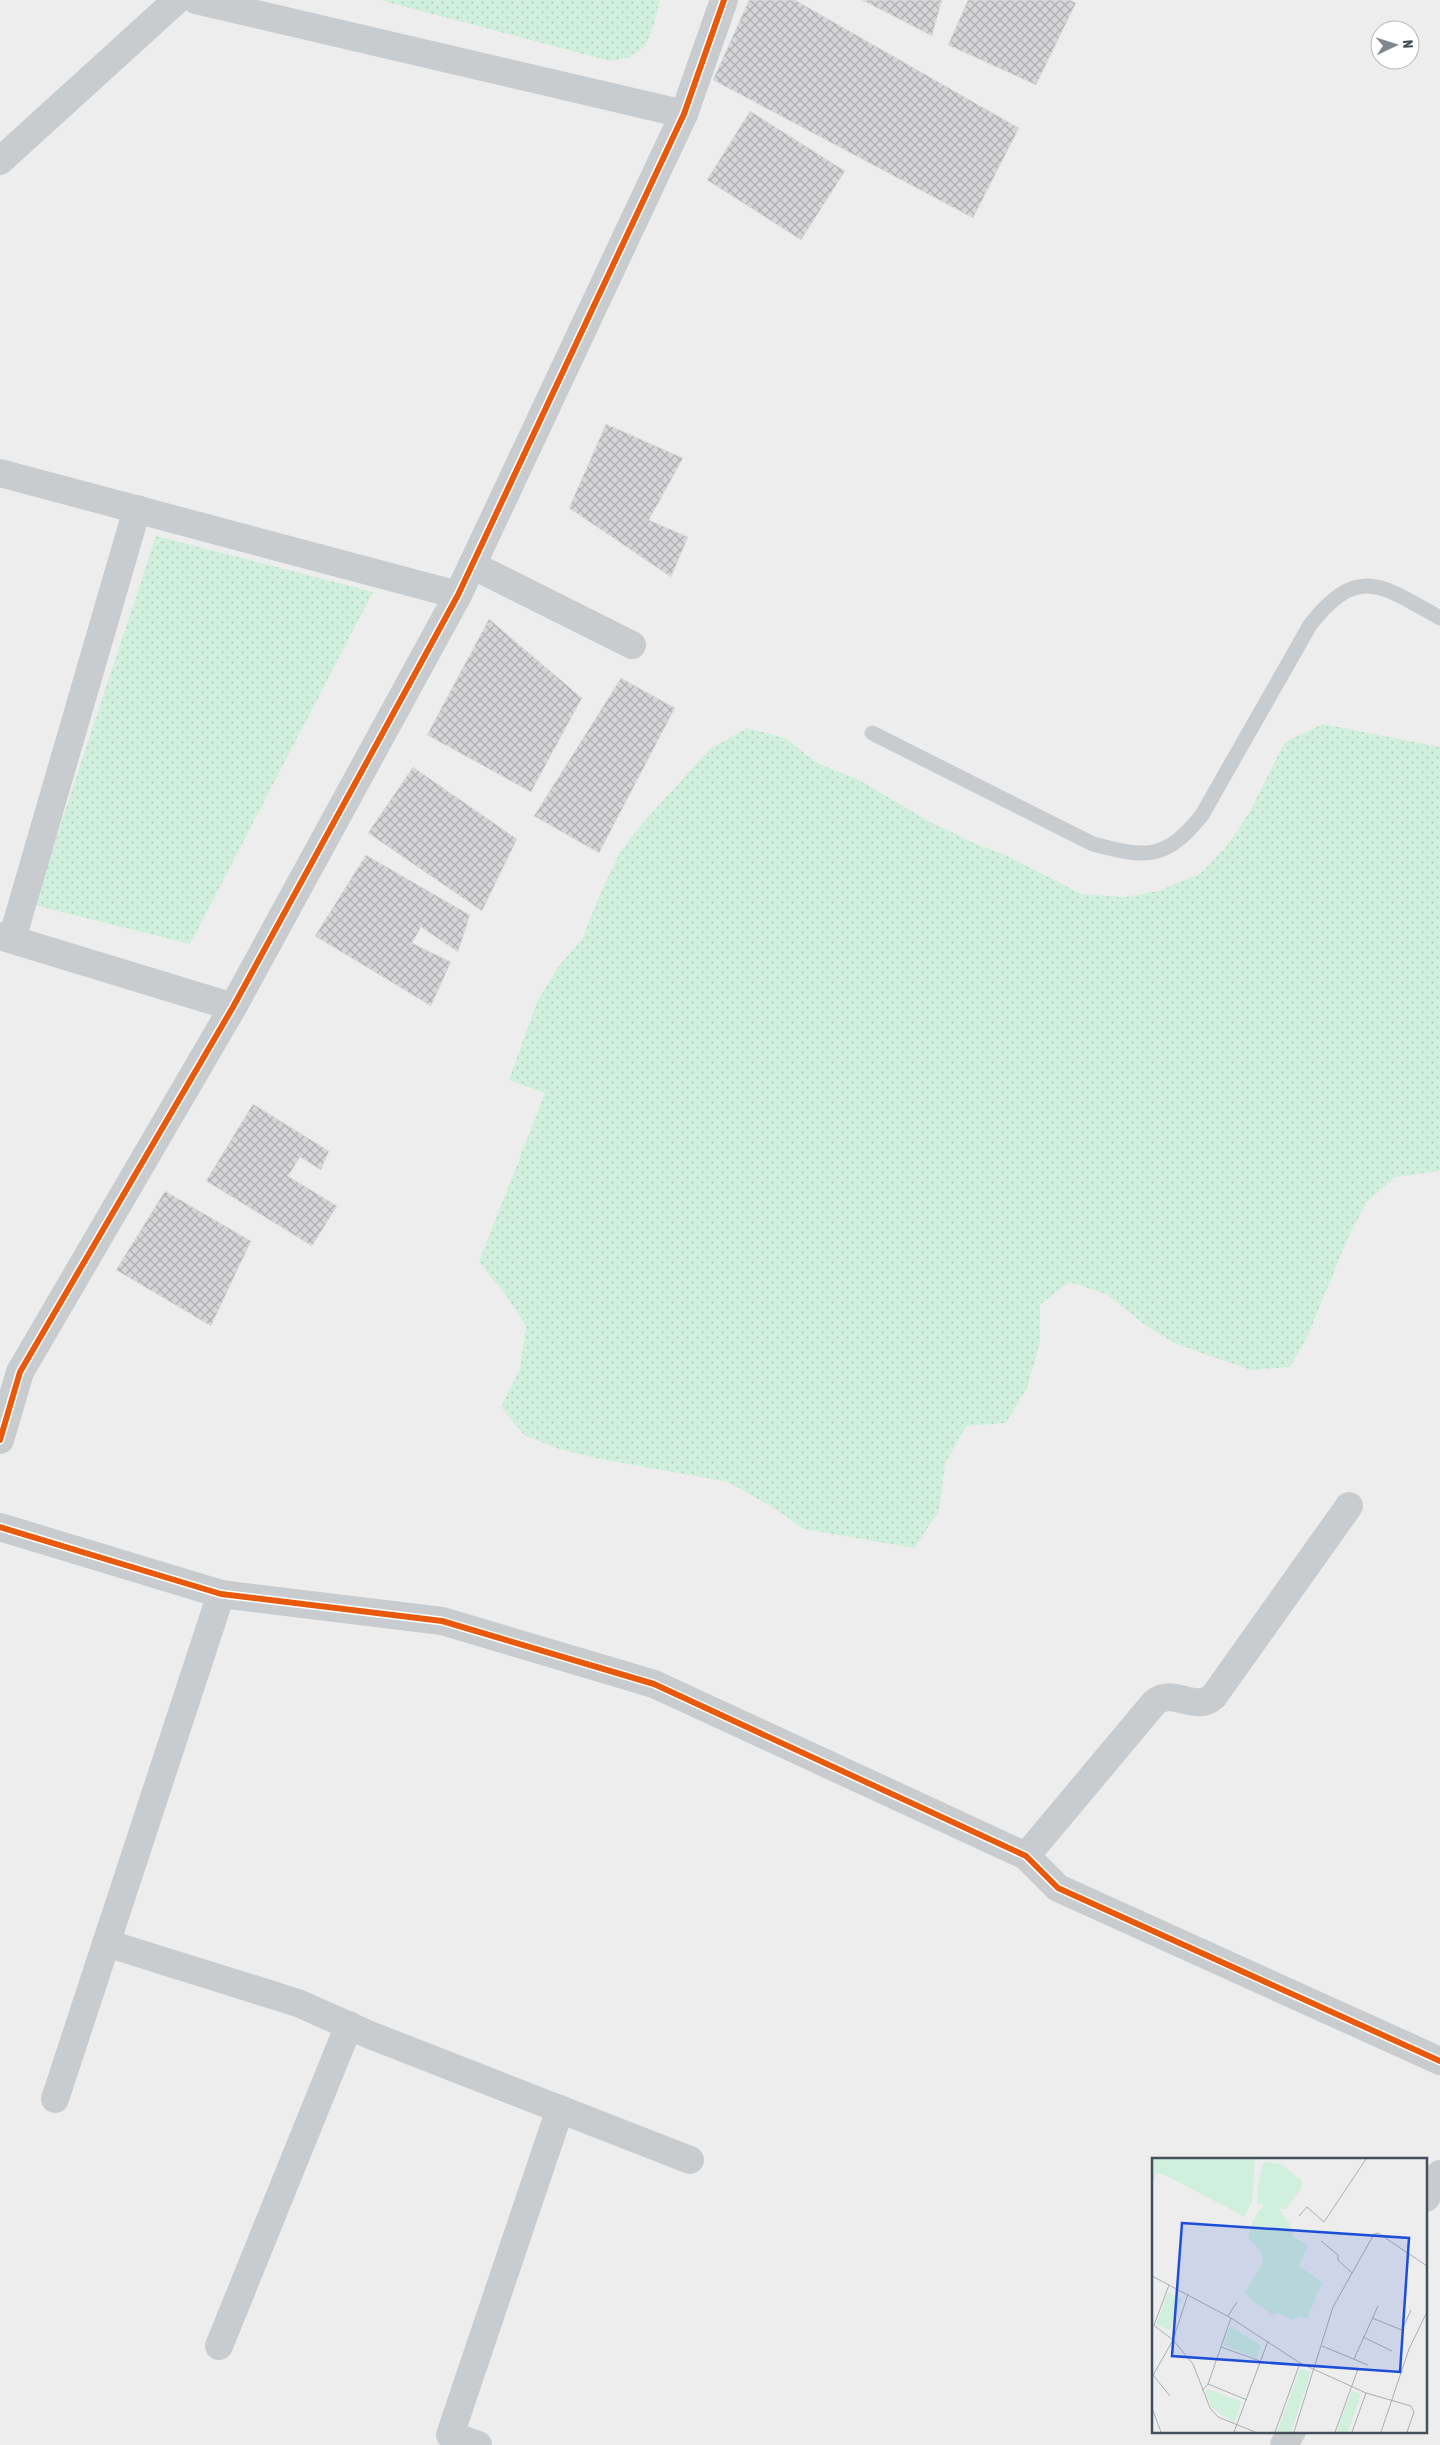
<svg xmlns="http://www.w3.org/2000/svg" width="1440" height="2445" font-family="'Asap Condensed',sans-serif">
	<style>
		.grass { fill: url(#grass-dots) }
		.building { fill: url(#building-cross-hatch); stroke: #dfdfe0 }
		.lines { fill: none; stroke-linecap: round; stroke-linejoin: round }
		.lane { stroke: #c9cccf; stroke-width: 15 }
		.street { stroke: #c9cccf; stroke-width: 28 }
		.cycleway-casing { stroke: #fff; stroke-width: 9 }
		.cycleway { stroke: #e8590c; stroke-width: 6 }
		.inset-road { fill: none; stroke: #aaaeb3; stroke-width: 1 }
		.view { fill: #1d4ed8; fill-opacity: 0.15; stroke: #1d4ed8; stroke-width: 2.5 }
		.inset-edge { fill: none; stroke: #444f5b; stroke-width: 2.5 }
	</style>
	<defs>
		<pattern id="grass-dots" width="8" height="8" patternUnits="userSpaceOnUse" patternTransform="scale(1.25)"><rect width="8" height="8" fill="#d0efdc"/><path d="M2 2h.1M6 6h.1" fill="none" stroke="#b4cfbf" stroke-width="1.8" stroke-linecap="round"/></pattern>
		<pattern id="building-cross-hatch" width="8" height="8" patternUnits="userSpaceOnUse" patternTransform="scale(1.25)"><rect width="8" height="8" fill="#d5d5d7"/><path d="M0 0l8 8M0 8l8-8" fill="none" stroke="#aeafb1"/></pattern>
	</defs>
	<rect width="100%" height="100%" fill="#eeeded"/>
	<!-- grass -->
	<g class="grass">
		<path d="M380 0H660C651 33 651 58 610 61Z"/>
		<polygon points="156,536 373,592 190,944 34,905"/>
		<polygon points="1323,724 1440,747 1440,1171 1395,1177 1366,1203 1348,1238 1308,1335 1290,1367 1251,1370 1176,1344 1145,1325 1106,1294 1069,1282 1040,1305 1040,1342 1027,1388 1006,1423 966,1426 945,1464 939,1511 914,1548 804,1529 772,1507 728,1482 595,1458 559,1449 524,1435 501,1407 520,1369 526,1326 505,1294 479,1262 545,1093 509,1080 537,1002 558,967 583,938 596,903 620,852 648,817 710,749 747,728 785,738 817,763 861,781 930,822 974,843 1008,856 1081,894 1124,897 1159,891 1201,873 1226,847 1248,815 1285,742"/>
	</g>
	<!-- building -->
	<g class="building">
		<polygon points="749,0 795,0 1019,128 973,218 713,80"/>
		<polygon points="862,0 942,0 932,36"/>
		<polygon points="968,0 1070,0 1076,3 1036,85 948,45"/>
		<polygon points="750,111 845,171 801,240 707,180"/>
		<polygon points="606,424 683,458 649,520 688,537 671,577 569,508"/>
		<polygon points="489,619 582,698 531,792 427,735"/>
		<polygon points="621,678 675,708 599,853 534,816"/>
		<polygon points="413,767 517,839 482,911 368,833"/>
		<polygon points="366,855 470,915 458,952 421,927 412,943 451,962 431,1006 315,936"/>
		<polygon points="253,1104 329,1151 321,1170 300,1157 288,1176 337,1206 312,1246 206,1181"/>
		<polygon points="165,1191 251,1241 211,1326 116,1270"/>
	</g>
	<g class="lines">
		<!-- lane -->
		<path class="lane" d="M872 733 1093 844C1146 858 1165 861 1202 815L1310 625C1358 563 1383 586 1440 618"/>
		<!-- street -->
		<g class="street">
			<polyline points="196,0 684,114"/>
			<polyline points="0,161 177,0"/>
			<polyline points="0,473 458,595"/>
			<polyline points="472,565 632,645"/>
			<polyline points="0,936 233,1007"/>
			<polyline points="12,939 137,509"/>
			<polyline points="0,1440 20,1372 233,1007 458,595 684,114 724,0"/>
			<polyline points="0,1527 221,1594 442,1621 654,1684 1026,1856 1058,1888 1440,2061"/>
			<path d="M1026 1856 1154 1703C1174 1686 1194 1714 1214 1696L1349 1506"/>
			<polyline points="106,1943 298,2003 370,2035 690,2160"/>
			<polyline points="55,2099 221,1594"/>
			<polyline points="1426,2198 1440,2174"/>
			<polyline points="219,2346 349,2025"/>
			<polyline points="478,2445 450,2435 560,2109"/>
			<polyline points="1284,2445 1292,2431"/>
		</g>
		<!-- cycleway casing -->
		<g class="cycleway-casing">
			<g id="cycleway">
				<polyline points="0,1440 20,1372 233,1007 458,595 684,114 724,0"/>
				<polyline points="0,1527 221,1594 442,1621 654,1684 1026,1856 1058,1888 1440,2061"/>
			</g>
		</g>
		<!-- cycleway -->
		<use href="#cycleway" class="cycleway"/>
	</g>
	<!-- overview -->
	<g transform="translate(1152 2158)">
		<rect width="275" height="275" fill="#eeeded"/>
		<path d="M0 1H103L100 43 93 59 13 17 6 15 0 24ZM116 4 129 6 150 23 149 30 134 51H127L138 66 141 79 156 87 147 108 170 124 155 161 147 158 141 162 126 155 121 157 104 146 93 134 111 104 109 93 96 80 101 62 112 46H106L105 31 111 5ZM16 134 30 141 18 172 4 167ZM78 168 109 187 105 201 71 187ZM148 211 159 214 139 274H125ZM56 231 90 244 82 265 59 249 53 233ZM200 233 209 236 196 274H184Z" fill="#d0efdc"/>
		<path class="inset-road" d="M147 58 155 49 172 64 214 1M169 83 186 97V102L200 115M0 118 79 160 148 205 214 235 259 248 262 254 255 274M76 158 85 144M220 160 250 172 259 152M0 166 21 182 41 206 58 250 66 259 103 274M2 167 17 127M211 179 240 193M170 188 216 207M69 189 108 203M202 201 226 148M1 217 18 238M0 219 21 182 36 136M56 226 95 242M50 233 56 226 79 160M0 250 9 274M82 274 116 183M123 274 148 205M142 274 181 149 222 76 226 75 275 108M183 274 206 211M200 274 214 235M229 274 257 191 275 154"/>
		<path class="view" d="M30 65 257 80 248 214 20 198Z"/>
		<rect width="275" height="275" class="inset-edge"/>
	</g>
	<!-- north arrow -->
	<g transform="translate(1395 45) rotate(86)"><circle r="24" fill="#ffffff" stroke="#b4b9bd"/>
	<path d="M0-4L9 19L0 12L-9 19Z" fill="#80868e"/>
	<text y="-8" font-size="14" font-weight="bold" text-anchor="middle" fill="#444f5b">N</text>
	</g>
</svg>
